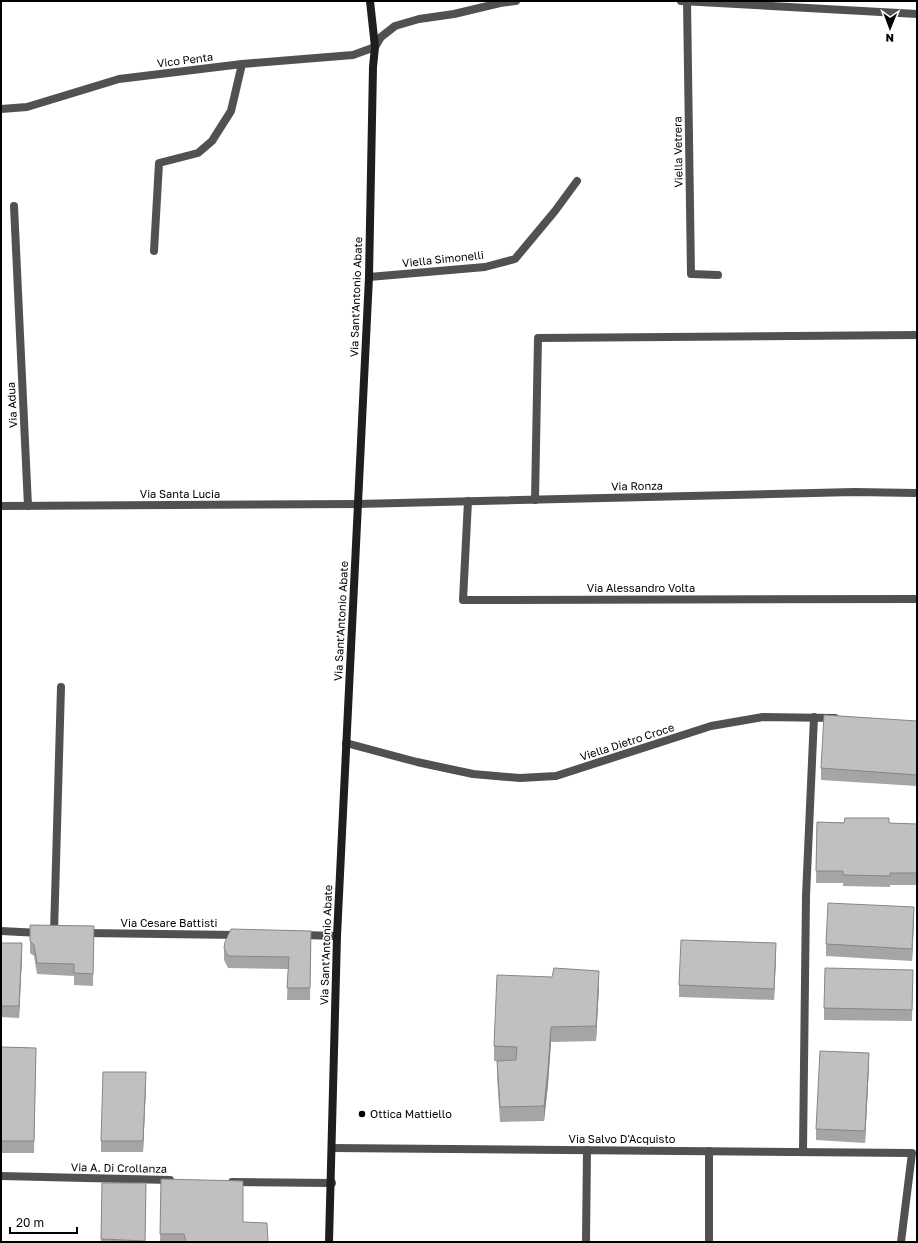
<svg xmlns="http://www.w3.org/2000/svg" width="918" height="1243" font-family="'Golos Text',sans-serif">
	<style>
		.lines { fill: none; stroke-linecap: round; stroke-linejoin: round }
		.street { stroke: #515151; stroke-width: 8 }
		.secondary { stroke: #1e1e1e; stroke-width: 8 }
		.wall { fill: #a5a5a5 }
		.shaded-wall { fill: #868686 }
		.building { fill: #c0c0c0; stroke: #868686 }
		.poi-dot { fill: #000; stroke: #fff; stroke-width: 1.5 }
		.labels { text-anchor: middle; stroke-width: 3; stroke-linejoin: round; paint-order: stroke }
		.street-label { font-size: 11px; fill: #000; stroke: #fff }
		.poi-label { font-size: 11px; fill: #000; stroke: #fff; text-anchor: start }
	</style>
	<rect width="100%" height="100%" fill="#fff"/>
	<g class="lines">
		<!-- street -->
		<g class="street">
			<polyline points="681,1 917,14"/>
			<polyline points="687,2 691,274 718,275"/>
			<polyline points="1,109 27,107 119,79 242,64 353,55 375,47 381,37 395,26 419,19 454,14 500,3 516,1"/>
			<polyline points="14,206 28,506"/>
			<polyline points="154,251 159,163 198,153 212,141 231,111 242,64"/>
			<polyline points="369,277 485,267 515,259 555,211 577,181"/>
			<polyline points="535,500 538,338 917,335"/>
			<polyline points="468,501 463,600 917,599"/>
			<polyline points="1,506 358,504 854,492 917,493"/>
			<polyline points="346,743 417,762 473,774 520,778 556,776 711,726 763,717 835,718"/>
			<polyline points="1,931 40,933"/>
			<polyline points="54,933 61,687"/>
			<polyline points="84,933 238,935"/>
			<polyline points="302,935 337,936"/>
			<polyline points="332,1148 912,1153 901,1242"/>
			<polyline points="803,1151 806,896 814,717"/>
			<polyline points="1,1176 170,1180"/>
			<polyline points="232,1182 332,1183"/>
			<polyline points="586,1242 587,1150"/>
			<polyline points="709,1242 709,1151"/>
		</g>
		<!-- secondary -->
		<polyline class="secondary" points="329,1242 337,936 369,277 373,67 375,47 370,1"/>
	</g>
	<!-- wall -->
	<g class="wall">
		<polygon points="917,721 917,786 821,780 821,768"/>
		<polygon points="817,822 917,824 917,885 890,885 890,887 843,886 843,883 816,883"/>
		<polygon points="914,919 912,961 826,956 826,944"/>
		<polygon points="30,925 94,926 93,986 74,985 74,976 37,974 34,956 30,953"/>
		<polygon points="311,931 310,1000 287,1000 288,969 228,968 224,960 224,948"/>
		<polygon points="1,943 22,955 19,1018 1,1017"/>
		<polygon points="776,955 774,1000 679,997 679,985"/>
		<polygon points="913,981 912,1021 824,1020 824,1008"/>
		<polygon points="599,986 596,1041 551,1042 548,1084 544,1121 500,1122 497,1076 497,1061 494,1061 494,1046"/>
		<polygon points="1,1047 36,1048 34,1153 1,1153"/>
		<polygon points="869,1065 865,1143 816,1140 816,1129"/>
		<polygon points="146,1084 143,1152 101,1152 101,1141"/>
		<polygon points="161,1179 243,1222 268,1242 160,1242"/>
		<polygon points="102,1183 146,1183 145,1242 101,1242"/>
	</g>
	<!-- shaded-wall -->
	<g class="shaded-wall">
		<polygon points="914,907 914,919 912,961 912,949"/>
		<polygon points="22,943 22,955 19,1018 19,1006"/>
		<polygon points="776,943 776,955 774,1000 774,989"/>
		<polygon points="599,971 599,986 596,1041 596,1026"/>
		<polygon points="551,1027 551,1042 548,1084 544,1121 544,1106"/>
		<polygon points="869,1053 869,1065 865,1143 865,1131"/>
		<polygon points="146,1072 146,1084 143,1152 143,1141"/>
	</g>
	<!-- building -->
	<g class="building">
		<polygon points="824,715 917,721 917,775 821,768"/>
		<polygon points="845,818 889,818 889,823 917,824 917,873 890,873 890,876 843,875 843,871 816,871 817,822 844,823"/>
		<polygon points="828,903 914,907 912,949 826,944"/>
		<polygon points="30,925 94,926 93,974 74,973 74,964 37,963 34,945 30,941"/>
		<polygon points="231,929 311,931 310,988 287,988 289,957 228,956 224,948 225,942"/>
		<polygon points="681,940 776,943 774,989 679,985"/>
		<polygon points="1,943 22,943 19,1006 1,1006"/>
		<polygon points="554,968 599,971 596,1026 551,1027 548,1069 544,1106 500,1107 497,1061 516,1060 517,1047 494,1046 497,975 552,977"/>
		<polygon points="825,968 913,970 912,1010 824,1008"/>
		<polygon points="1,1047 36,1048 34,1141 1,1141"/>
		<polygon points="820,1051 869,1053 865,1131 816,1129"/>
		<polygon points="103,1072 146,1072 143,1141 101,1141"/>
		<polygon points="161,1179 243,1181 243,1222 267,1223 268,1242 186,1242 184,1234 160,1234"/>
		<polygon points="102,1183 146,1183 145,1241 101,1239"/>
	</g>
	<!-- markers -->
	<circle class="poi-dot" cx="362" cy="1114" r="4"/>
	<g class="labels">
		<!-- street labels -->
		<g class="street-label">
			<text transform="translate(185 60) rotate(-7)" y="4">Vico Penta</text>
			<text transform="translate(678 152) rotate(-91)" y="4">Viella Vetrera</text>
			<text transform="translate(443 259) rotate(-6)" y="4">Viella Simonelli</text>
			<text transform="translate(356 297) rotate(-88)" y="4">Via Sant'Antonio Abate</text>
			<text transform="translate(12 405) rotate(-93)" y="4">Via Adua</text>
			<text transform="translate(637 486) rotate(-1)" y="4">Via Ronza</text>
			<text x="180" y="498">Via Santa Lucia</text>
			<text x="641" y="592">Via Alessandro Volta</text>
			<text transform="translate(341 621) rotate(-87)" y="4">Via Sant'Antonio Abate</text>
			<text transform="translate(627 742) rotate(-18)" y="4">Viella Dietro Croce</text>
			<text x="169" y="927">Via Cesare Battisti</text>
			<text transform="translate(326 945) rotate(-88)" y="4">Via Sant'Antonio Abate</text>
			<text x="622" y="1143">Via Salvo D'Acquisto</text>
			<text transform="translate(119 1168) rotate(1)" y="4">Via A. Di Crollanza</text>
		</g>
		<!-- poi labels -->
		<g class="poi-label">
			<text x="370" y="1118">Ottica Mattiello</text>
		</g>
	</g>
	<!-- border -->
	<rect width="918" height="1243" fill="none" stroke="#000000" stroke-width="4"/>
	<!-- north arrow -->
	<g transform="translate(890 28) rotate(181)" stroke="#ffffff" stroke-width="3" paint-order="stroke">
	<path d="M0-3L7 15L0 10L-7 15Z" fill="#000000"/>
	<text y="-6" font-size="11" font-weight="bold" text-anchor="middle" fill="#000000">N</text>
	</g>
	<!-- scale -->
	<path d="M10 1227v6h67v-6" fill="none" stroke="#000000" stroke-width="2"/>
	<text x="16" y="1227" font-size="12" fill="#000000" stroke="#ffffff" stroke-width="3" paint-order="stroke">20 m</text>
</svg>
